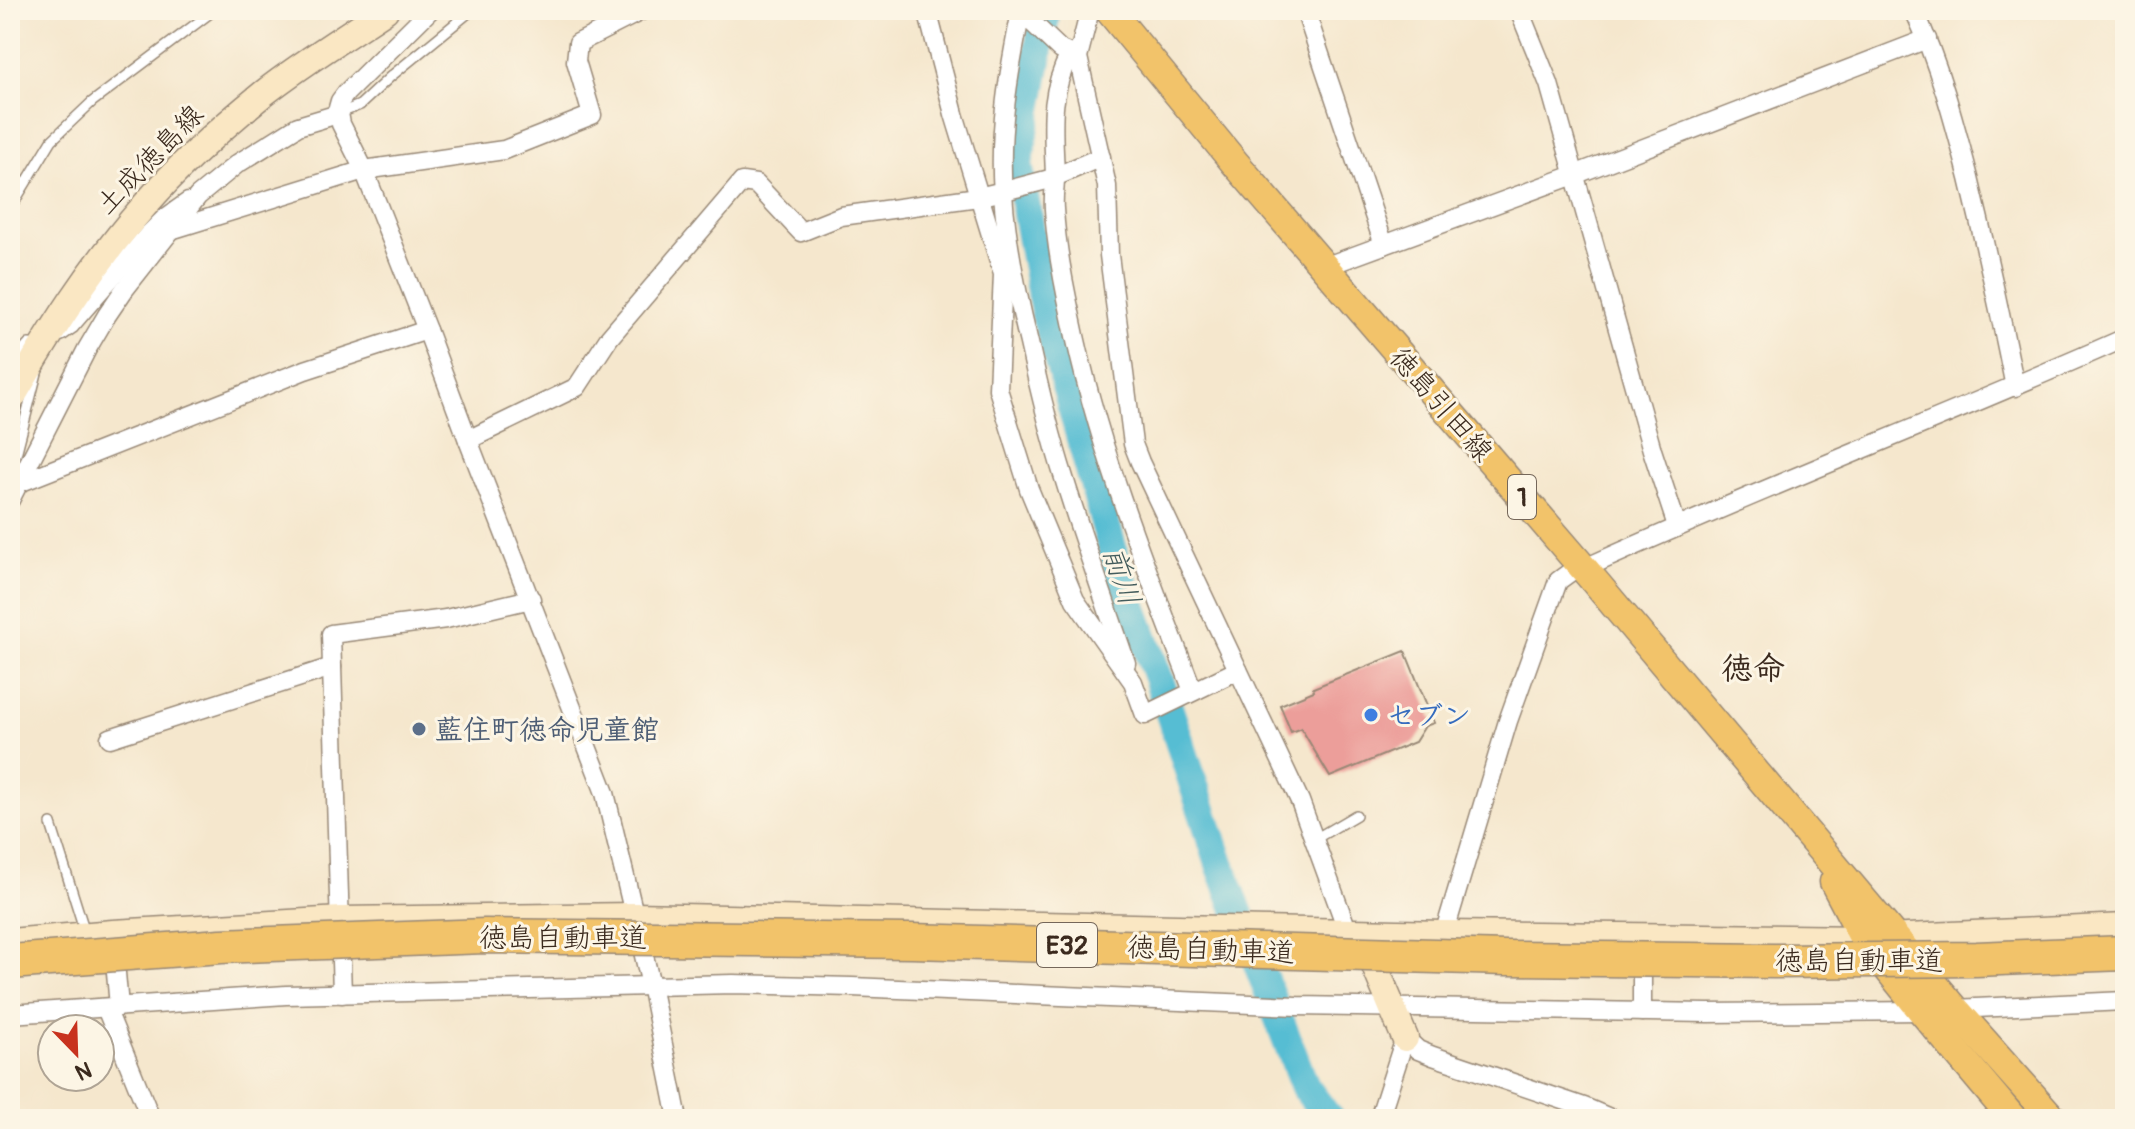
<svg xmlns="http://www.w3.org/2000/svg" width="2135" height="1129" font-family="Pangolin,'Klee One',sans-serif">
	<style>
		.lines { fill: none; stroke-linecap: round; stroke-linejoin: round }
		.river { stroke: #56bdd3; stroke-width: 30 }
		.building { fill: #ec9e9a }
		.lane-casing { stroke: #988876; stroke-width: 12 }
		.street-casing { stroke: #988876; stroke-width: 21 }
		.secondary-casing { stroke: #988876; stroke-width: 29 }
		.primary-casing { stroke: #988876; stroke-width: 31 }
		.lane { stroke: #fff; stroke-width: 9 }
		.street { stroke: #fff; stroke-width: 18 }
		.secondary { stroke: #fae7c3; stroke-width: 26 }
		.primary { stroke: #f2c36a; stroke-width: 28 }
		.highway-bridge-casing { stroke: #988876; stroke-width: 37; stroke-linecap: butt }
		.highway-bridge { stroke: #f2c36a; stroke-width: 34 }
		.shop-dot { fill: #3f7fe0; stroke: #fcf5e5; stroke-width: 3 }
		.service-dot { fill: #5c6f8a; stroke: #fcf5e5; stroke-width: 3 }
		.labels { text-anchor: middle; stroke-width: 6; stroke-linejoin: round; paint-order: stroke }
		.shield { fill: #fcf5e5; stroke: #75675a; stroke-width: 2 }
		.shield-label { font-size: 26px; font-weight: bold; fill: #3b2a1e }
		.street-label { font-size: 28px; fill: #3b2a1e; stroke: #fcf5e5 }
		.shop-label { font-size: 28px; font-weight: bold; fill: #366cbe; stroke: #fcf5e5; text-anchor: start }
		.service-label { font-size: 28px; font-weight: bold; fill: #4e5e75; stroke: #fcf5e5; text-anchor: start }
		.water-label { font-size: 30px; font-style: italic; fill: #445d5d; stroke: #fcf5e5 }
		.quarter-label { font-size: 32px; font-weight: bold; fill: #3b2a1e; stroke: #fcf5e5 }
	</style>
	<rect width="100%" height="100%" fill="#fcf5e5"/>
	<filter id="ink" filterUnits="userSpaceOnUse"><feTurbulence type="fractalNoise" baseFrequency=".0125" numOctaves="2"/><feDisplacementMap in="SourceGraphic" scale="16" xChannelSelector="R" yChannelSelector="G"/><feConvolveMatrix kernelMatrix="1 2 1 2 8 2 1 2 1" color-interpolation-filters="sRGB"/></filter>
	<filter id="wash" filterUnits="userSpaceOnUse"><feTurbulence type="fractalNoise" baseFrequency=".006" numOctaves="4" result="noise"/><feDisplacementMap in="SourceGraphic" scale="32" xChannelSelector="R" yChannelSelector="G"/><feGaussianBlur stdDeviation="1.8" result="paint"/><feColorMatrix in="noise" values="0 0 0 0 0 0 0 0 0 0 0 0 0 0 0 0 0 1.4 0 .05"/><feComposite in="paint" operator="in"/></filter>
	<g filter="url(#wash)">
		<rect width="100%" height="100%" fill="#f5e7cd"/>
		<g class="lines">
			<!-- river -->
			<polyline class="river" points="1046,10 1018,164 1045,312 1117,565 1159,680 1221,867 1305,1087 1329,1119"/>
		</g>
		<g id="blocks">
			<!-- building -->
			<polygon class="building" points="1405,651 1434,723 1425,726 1415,742 1330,777 1301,728 1291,732 1280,705 1314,691 1313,688"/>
		</g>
	</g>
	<g filter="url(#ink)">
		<use href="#blocks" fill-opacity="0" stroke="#988876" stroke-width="2"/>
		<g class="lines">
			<!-- lane casing -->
			<g class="lane-casing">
				<g id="lane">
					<polyline points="338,114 360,105 390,77 472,10"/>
					<polyline points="10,209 52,140 92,102 213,11 219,10"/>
					<polyline points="10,365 29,344 39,345"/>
					<polyline points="10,478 37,373"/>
					<polyline points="51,824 85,932"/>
					<polyline points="1315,839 1356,815"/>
				</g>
			</g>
			<!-- street casing -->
			<g class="street-casing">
				<g id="street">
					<polyline points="430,10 346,93 340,101 338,108 341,124 364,170 427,330 468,440 605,793 651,985 678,1119"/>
					<polyline points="927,10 954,114 1003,274 998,389 1029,489 1075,600 1133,682 1145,715 1238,670"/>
					<polyline points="1021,10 1021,12 1061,50 1078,57"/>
					<polyline points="1090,10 1078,57 1107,186 1109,255 1133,444 1140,462 1300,801 1348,932"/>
					<polyline points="1305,10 1384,245"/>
					<polyline points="1519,10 1549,84 1652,450 1677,526"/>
					<path d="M1914 10C1939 64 1954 121 1969 178 1986 248 2001 317 2015 387"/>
					<path d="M1021 12C1009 71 998 133 1003 193 1006 243 1017 294 1029 343 1039 388 1050 434 1064 478 1083 540 1105 601 1126 663"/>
					<path d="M1070 54C1047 97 1054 132 1055 178 1055 188 1053 198 1054 209 1056 245 1063 281 1071 317 1097 446 1146 568 1193 691"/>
					<polyline points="174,229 364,170 504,150 592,115 576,61 578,43 643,10"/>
					<polyline points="1324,267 1574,175 1927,39"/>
					<polyline points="60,332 70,325 149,234 164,219 188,202"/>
					<polyline points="468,440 577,387 609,338 742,182 756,184 801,232 841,216 978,197 1008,190 1050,179 1101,157"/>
					<polyline points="19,483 305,370 427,330"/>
					<polyline points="10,500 87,349 107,315 124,290 198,196 237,164 298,126 338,114"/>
					<path d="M1585 570 1594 564C1769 485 1949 416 2125 338"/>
					<polyline points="110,738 332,667"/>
					<polyline points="1444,934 1508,721 1558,581 1580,565"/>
					<polyline points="114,950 119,1007"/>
					<polyline points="342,994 331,634 446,619 531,599"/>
					<polyline points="106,1008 151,1119"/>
					<polyline points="1955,1009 2125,1001"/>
					<polyline points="1642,1012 1642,955"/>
					<polyline points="10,1014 286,995 733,984 852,987 1297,1006 1708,1013 1922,1011"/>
					<polyline points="1379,1119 1405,1038 1418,1050 1433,1056 1584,1107 1612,1119"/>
				</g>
			</g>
			<!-- secondary casing -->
			<g class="secondary-casing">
				<g id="secondary">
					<path d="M10 401C50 332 92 265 145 205 180 164 222 127 264 93 302 63 345 37 385 10"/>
					<polyline points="1363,938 1405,1038"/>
					<polyline points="10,942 113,933 341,920 635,916 1444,934 1864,939 2125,927"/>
				</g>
			</g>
			<!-- primary casing -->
			<g class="primary-casing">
				<g id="primary">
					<polyline points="1109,10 1235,163 1585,570 1955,1009 2053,1119"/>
					<polyline points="1834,882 1864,939 1922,1011 2013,1119"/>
				</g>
			</g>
			<!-- lane -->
			<use href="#lane" class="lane"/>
			<!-- street -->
			<use href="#street" class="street"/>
			<!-- secondary -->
			<use href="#secondary" class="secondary"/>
			<!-- primary -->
			<use href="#primary" class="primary"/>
			<!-- highway-bridge casing -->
			<g class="highway-bridge-casing">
				<polyline id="highway-bridge" points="10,962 221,946 485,936 912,941 1506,958 1775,961 1976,959 2125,953"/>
			</g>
			<!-- highway-bridge -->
			<use href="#highway-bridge" class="highway-bridge"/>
		</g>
	</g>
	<!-- markers -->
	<circle class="shop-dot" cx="1371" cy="715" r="8"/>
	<circle class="service-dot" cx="419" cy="729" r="8"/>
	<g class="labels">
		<!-- shield labels -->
		<g class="shield">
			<rect x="1508" y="475" width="28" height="44" rx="6"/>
			<rect x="1037" y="923" width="60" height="44" rx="6"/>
		</g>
		<g class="shield-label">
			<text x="1522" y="506">1</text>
			<text x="1067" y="954">E32</text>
		</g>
		<!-- street labels -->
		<g class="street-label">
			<text transform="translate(149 159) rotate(-46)" y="10">土成徳島線</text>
			<text transform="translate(1442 404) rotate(49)" y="10">徳島引田線</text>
			<text x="563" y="947">徳島自動車道</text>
			<text transform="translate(1211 949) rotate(2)" y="10">徳島自動車道</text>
			<text x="1859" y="970">徳島自動車道</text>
		</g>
		<!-- shop labels -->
		<g class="shop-label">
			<text x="1387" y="725">セブン</text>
		</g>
		<!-- service labels -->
		<g class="service-label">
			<text x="435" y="739">藍住町徳命児童館</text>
		</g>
		<!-- water labels -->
		<g class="water-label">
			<text transform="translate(1122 576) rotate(72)" y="10">前川</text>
		</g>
		<!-- quarter labels -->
		<g class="quarter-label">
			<text x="1753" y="679">徳命</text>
		</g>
	</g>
	<!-- margin -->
	<rect width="2135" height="1129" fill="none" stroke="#fcf5e5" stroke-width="40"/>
	<!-- north arrow -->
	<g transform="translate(76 1053) rotate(157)"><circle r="38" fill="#fcf5e5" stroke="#afa495" stroke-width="2"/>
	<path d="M0-6L14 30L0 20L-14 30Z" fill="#c8321e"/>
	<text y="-12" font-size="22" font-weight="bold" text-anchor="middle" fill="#3b2a1e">N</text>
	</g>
</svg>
